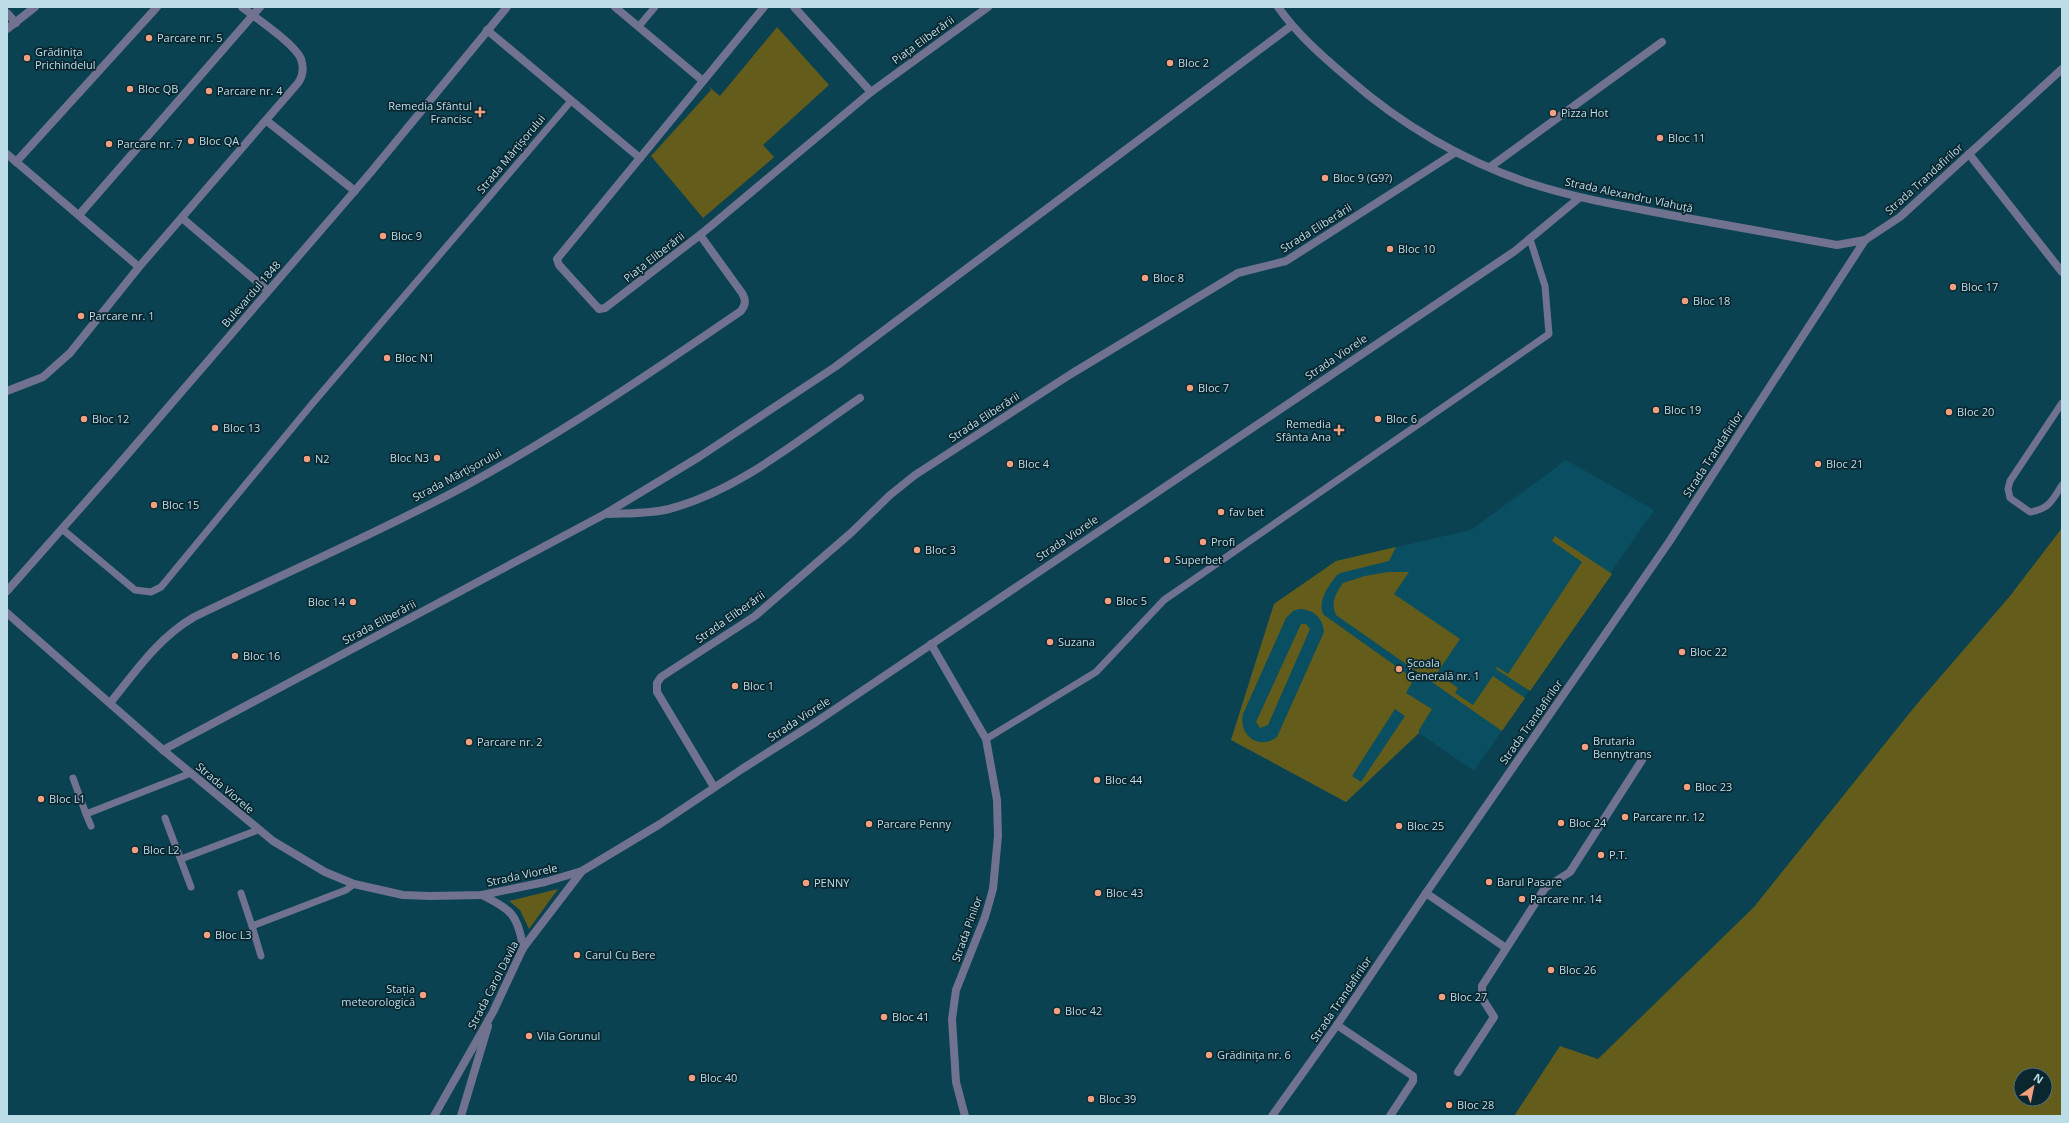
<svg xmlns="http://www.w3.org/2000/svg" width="2069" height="1123" font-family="'Open Sans',sans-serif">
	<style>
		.built { fill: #0a4f61 }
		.green { fill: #645c1a; fill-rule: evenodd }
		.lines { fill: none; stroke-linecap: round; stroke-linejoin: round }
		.service { stroke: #707290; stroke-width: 7 }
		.minor { stroke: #707290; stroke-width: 8 }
		.tertiary { stroke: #707290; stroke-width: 8 }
		.poi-dot { fill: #f2a080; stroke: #0a262f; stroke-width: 1.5 }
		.labels { text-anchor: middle; stroke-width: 3.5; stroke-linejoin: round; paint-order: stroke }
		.poi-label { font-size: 11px; fill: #bcdce8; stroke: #0a262f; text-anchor: start }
		.street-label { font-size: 11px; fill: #bcdce8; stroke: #0a262f }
	</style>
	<rect width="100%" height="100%" fill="#0a4252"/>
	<!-- built -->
	<polygon class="built" points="1566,460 1654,510 1474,771 1419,733 1346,802 1231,740 1274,604 1336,561 1471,530"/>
	<!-- green -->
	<g class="green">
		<polygon points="777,27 829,85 763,145 774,157 772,159 703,218 651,156 711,90 708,86 720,96"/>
		<path d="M2062 528V1116H1514L1560 1046 1598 1059 1754 907 1916 705 2010 596ZM2021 1075H2045V1099H2021Z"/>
		<polygon points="1555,536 1612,574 1530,691 1496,669 1497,667 1508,674 1582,562 1552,541"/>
		<path d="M1396 547 1389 561 1340 573 1337 575C1329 585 1316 602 1324 615L1414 679 1406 693 1432 709 1419 730V733L1346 802 1231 740 1274 604 1336 561ZM1299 609C1313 609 1323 618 1324 632L1277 737C1259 751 1238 735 1243 714L1286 618 1293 611ZM1395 709 1405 716 1361 782 1352 776Z"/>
		<path d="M1388 572H1409L1394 594 1460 639 1437 673 1458 688 1455 693 1473 705 1493 676 1525 698 1502 731 1336 615C1330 603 1336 593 1343 583L1365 576Z"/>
		<polygon points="1301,624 1306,624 1310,629 1268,725 1260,728 1256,722"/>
		<polygon points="558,889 529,929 520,910 509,901"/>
	</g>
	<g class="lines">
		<!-- service -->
		<g class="service">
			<polyline points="639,26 655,7"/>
			<path d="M2062 403 2010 481 2008 489 2010 498 2030 512C2049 509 2052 501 2062 485"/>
			<polyline points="62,529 135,590 151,592 161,587 312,404 571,101"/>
			<polyline points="986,739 1096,672 1164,600 1549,334 1545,286 1530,239"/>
			<polyline points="73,778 86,814"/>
			<polyline points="165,818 191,887"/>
			<polyline points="91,826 86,814 191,773"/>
			<polyline points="181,859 258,830"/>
			<polyline points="241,893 252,926"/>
			<polyline points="261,956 252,926 346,890 354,884"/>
		</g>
		<!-- minor -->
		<g class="minor">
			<polyline points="615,7 703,81"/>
			<polyline points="764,7 557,259 559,265 599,309 605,308 700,235 871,92 794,7"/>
			<path d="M1278 7C1297 34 1322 56 1348 78 1400 124 1463 161 1529 183 1575 198 1622 206 1670 215 1726 225 1781 235 1837 245L1865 240"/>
			<polyline points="7,13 16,23"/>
			<polyline points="7,29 35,7"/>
			<polyline points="487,30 640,158"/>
			<polyline points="871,92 988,7"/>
			<polyline points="267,121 355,191"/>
			<polyline points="7,154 139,267"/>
			<polyline points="1969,154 2062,272"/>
			<polyline points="16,162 157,7"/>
			<polyline points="1490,167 1662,42"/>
			<polyline points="79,215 260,7"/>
			<polyline points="182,218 268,291"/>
			<path d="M7 391 43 377 70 353 139 267 298 83C303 76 304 68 301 59 295 44 256 18 242 7"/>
			<path d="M608 514C628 513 649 514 669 509 738 491 801 438 860 398"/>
			<polyline points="7,613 163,750 273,841 325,872 354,884 403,895 430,896 482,895 545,882 582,871 660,824 742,769 816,722 1515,251 1579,198"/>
			<polyline points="931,644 986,739 997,800 998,836 993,889 985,917 956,990 952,1019 956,1082 965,1116"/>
			<path d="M110 703C136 671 158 638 194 617 285 573 378 533 467 485 562 433 652 372 741 311 746 304 746 300 742 293L700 235"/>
			<polyline points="163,750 605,514 699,457 835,367 1291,26"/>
			<polyline points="714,787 657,692 657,683 661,677 755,616 852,532 890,495 915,475 1071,374 1238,273 1286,261 1456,152"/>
			<polyline points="1426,893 1506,948"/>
			<path d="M482 895C511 910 518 914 523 948"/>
			<polyline points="1337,1025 1413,1076 1413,1081 1390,1116"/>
			<polyline points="1458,1072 1494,1017 1482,998 1482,986 1545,888 1570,872 1642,760"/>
			<polyline points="434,1116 493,1012 523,948 582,871"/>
			<polyline points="461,1116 488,1026"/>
			<polyline points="1272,1116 1337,1025 1426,893 1669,542 1865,240 1900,217 2062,69"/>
		</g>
		<!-- tertiary -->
		<polyline class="tertiary" points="7,591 114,470 371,172 507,7"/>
	</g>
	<!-- markers -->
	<g class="poi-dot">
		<circle cx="149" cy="38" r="4"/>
		<circle cx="27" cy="58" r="4"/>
		<circle cx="1170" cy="63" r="4"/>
		<circle cx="130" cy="89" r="4"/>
		<circle cx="209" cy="91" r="4"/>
		<path d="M478 106h4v4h4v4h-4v4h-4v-4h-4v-4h4z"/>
		<circle cx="1553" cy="113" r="4"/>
		<circle cx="1660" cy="138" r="4"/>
		<circle cx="191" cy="141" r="4"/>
		<circle cx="109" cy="144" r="4"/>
		<circle cx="1325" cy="178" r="4"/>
		<circle cx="383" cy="236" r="4"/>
		<circle cx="1390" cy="249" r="4"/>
		<circle cx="1145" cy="278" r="4"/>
		<circle cx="1953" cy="287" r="4"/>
		<circle cx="1685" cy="301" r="4"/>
		<circle cx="81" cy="316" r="4"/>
		<circle cx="387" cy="358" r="4"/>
		<circle cx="1190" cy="388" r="4"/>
		<circle cx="1656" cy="410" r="4"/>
		<circle cx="1949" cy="412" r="4"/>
		<circle cx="84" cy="419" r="4"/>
		<circle cx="1378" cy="419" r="4"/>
		<circle cx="215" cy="428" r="4"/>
		<path d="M1337 424h4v4h4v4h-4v4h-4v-4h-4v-4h4z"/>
		<circle cx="437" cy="458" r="4"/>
		<circle cx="307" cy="459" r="4"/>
		<circle cx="1010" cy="464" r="4"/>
		<circle cx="1818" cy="464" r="4"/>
		<circle cx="154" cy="505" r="4"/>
		<circle cx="1221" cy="512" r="4"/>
		<circle cx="1203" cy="542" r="4"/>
		<circle cx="917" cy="550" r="4"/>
		<circle cx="1167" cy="560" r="4"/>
		<circle cx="1108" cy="601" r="4"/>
		<circle cx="353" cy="602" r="4"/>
		<circle cx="1050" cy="642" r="4"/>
		<circle cx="1682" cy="652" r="4"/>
		<circle cx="235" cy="656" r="4"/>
		<circle cx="1399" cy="669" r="4"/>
		<circle cx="735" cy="686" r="4"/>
		<circle cx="469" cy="742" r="4"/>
		<circle cx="1585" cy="747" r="4"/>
		<circle cx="1097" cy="780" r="4"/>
		<circle cx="1687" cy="787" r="4"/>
		<circle cx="41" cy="799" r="4"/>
		<circle cx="1625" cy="817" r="4"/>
		<circle cx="1561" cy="823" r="4"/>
		<circle cx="869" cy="824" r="4"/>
		<circle cx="1399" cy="826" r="4"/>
		<circle cx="135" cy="850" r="4"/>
		<circle cx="1601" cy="855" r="4"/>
		<circle cx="1489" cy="882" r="4"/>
		<circle cx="806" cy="883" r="4"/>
		<circle cx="1098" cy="893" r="4"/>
		<circle cx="1522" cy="899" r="4"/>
		<circle cx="207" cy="935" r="4"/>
		<circle cx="577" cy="955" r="4"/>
		<circle cx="1551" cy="970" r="4"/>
		<circle cx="423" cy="995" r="4"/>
		<circle cx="1442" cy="997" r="4"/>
		<circle cx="1057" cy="1011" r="4"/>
		<circle cx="884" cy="1017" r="4"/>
		<circle cx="529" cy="1036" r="4"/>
		<circle cx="1209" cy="1055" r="4"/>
		<circle cx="692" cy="1078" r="4"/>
		<circle cx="1091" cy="1099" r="4"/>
		<circle cx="1449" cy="1105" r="4"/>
	</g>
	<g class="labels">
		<!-- poi labels -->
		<g class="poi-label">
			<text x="157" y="42">Parcare nr. 5</text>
			<text x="35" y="56">Grădinița<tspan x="35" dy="13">Prichindelul</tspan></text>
			<text x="1178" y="67">Bloc 2</text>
			<text x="138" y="93">Bloc QB</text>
			<text x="217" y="95">Parcare nr. 4</text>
			<text x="472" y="110" text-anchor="end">Remedia Sfântul<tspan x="472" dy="13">Francisc</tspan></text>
			<text x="1561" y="117">Pizza Hot</text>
			<text x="1668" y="142">Bloc 11</text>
			<text x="199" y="145">Bloc QA</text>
			<text x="117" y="148">Parcare nr. 7</text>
			<text x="1333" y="182">Bloc 9 (G9?)</text>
			<text x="391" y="240">Bloc 9</text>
			<text x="1398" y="253">Bloc 10</text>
			<text x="1153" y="282">Bloc 8</text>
			<text x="1961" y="291">Bloc 17</text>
			<text x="1693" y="305">Bloc 18</text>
			<text x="89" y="320">Parcare nr. 1</text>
			<text x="395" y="362">Bloc N1</text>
			<text x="1198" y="392">Bloc 7</text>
			<text x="1664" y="414">Bloc 19</text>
			<text x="1957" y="416">Bloc 20</text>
			<text x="92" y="423">Bloc 12</text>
			<text x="1386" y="423">Bloc 6</text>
			<text x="1331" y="428" text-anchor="end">Remedia<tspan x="1331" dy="13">Sfânta Ana</tspan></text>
			<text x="223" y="432">Bloc 13</text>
			<text x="429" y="462" text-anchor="end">Bloc N3</text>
			<text x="315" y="463">N2</text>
			<text x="1018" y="468">Bloc 4</text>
			<text x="1826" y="468">Bloc 21</text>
			<text x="162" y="509">Bloc 15</text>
			<text x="1229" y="516">fav bet</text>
			<text x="1211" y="546">Profi</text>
			<text x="925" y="554">Bloc 3</text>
			<text x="1175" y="564">Superbet</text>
			<text x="1116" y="605">Bloc 5</text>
			<text x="345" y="606" text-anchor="end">Bloc 14</text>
			<text x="1058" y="646">Suzana</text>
			<text x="1690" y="656">Bloc 22</text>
			<text x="243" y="660">Bloc 16</text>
			<text x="1407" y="667">Școala<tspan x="1407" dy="13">Generală nr. 1</tspan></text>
			<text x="743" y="690">Bloc 1</text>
			<text x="1593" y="745">Brutaria<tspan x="1593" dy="13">Bennytrans</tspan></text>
			<text x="477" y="746">Parcare nr. 2</text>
			<text x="1105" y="784">Bloc 44</text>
			<text x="1695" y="791">Bloc 23</text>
			<text x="49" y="803">Bloc L1</text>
			<text x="1633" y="821">Parcare nr. 12</text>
			<text x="1569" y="827">Bloc 24</text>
			<text x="877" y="828">Parcare Penny</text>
			<text x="1407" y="830">Bloc 25</text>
			<text x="143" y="854">Bloc L2</text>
			<text x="1609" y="859">P.T.</text>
			<text x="1497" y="886">Barul Pasare</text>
			<text x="814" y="887">PENNY</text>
			<text x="1106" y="897">Bloc 43</text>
			<text x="1530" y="903">Parcare nr. 14</text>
			<text x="215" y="939">Bloc L3</text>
			<text x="585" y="959">Carul Cu Bere</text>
			<text x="1559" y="974">Bloc 26</text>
			<text x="415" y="993" text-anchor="end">Stația<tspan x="415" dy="13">meteorologică</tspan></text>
			<text x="1450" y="1001">Bloc 27</text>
			<text x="1065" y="1015">Bloc 42</text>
			<text x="892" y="1021">Bloc 41</text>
			<text x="537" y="1040">Vila Gorunul</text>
			<text x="1217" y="1059">Grădinița nr. 6</text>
			<text x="700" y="1082">Bloc 40</text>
			<text x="1099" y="1103">Bloc 39</text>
			<text x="1457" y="1109">Bloc 28</text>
		</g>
		<!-- street labels -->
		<g class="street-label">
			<text transform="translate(923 40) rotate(-36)" y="4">Piața Eliberării</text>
			<text transform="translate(511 154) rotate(-50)" y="4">Strada Mărțișorului</text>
			<text transform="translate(1924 179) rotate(-42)" y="4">Strada Trandafirilor</text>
			<text transform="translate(1629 195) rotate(12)" y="4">Strada Alexandru Vlahuță</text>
			<text transform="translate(1316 228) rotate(-32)" y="4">Strada Eliberării</text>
			<text transform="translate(654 257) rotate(-38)" y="4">Piața Eliberării</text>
			<text transform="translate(251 294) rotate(-49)" y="4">Bulevardul 1848</text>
			<text transform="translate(1336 357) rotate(-34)" y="4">Strada Viorele</text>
			<text transform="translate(984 417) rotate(-33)" y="4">Strada Eliberării</text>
			<text transform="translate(1713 454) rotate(-57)" y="4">Strada Trandafirilor</text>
			<text transform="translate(457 475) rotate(-28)" y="4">Strada Mărțișorului</text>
			<text transform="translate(1067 538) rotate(-34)" y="4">Strada Viorele</text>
			<text transform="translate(730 617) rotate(-35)" y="4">Strada Eliberării</text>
			<text transform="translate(379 622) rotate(-28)" y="4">Strada Eliberării</text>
			<text transform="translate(799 719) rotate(-33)" y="4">Strada Viorele</text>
			<text transform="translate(1531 722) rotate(-55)" y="4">Strada Trandafirilor</text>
			<text transform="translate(225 788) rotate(40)" y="4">Strada Viorele</text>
			<text transform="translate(522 875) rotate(-12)" y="4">Strada Viorele</text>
			<text transform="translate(967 929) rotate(-70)" y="4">Strada Pinilor</text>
			<text transform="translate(493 985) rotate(-63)" y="4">Strada Carol Davila</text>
			<text transform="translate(1341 999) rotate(-56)" y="4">Strada Trandafirilor</text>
		</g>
	</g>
	<!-- border -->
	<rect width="2069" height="1123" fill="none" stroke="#bcdce8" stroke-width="16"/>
	<!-- north arrow -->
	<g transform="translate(2033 1087) rotate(33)"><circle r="19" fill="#0a262f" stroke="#516f79"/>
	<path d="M0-3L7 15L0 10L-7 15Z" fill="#f2a080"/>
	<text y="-6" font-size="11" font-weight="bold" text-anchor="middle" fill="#bcdce8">N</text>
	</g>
</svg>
